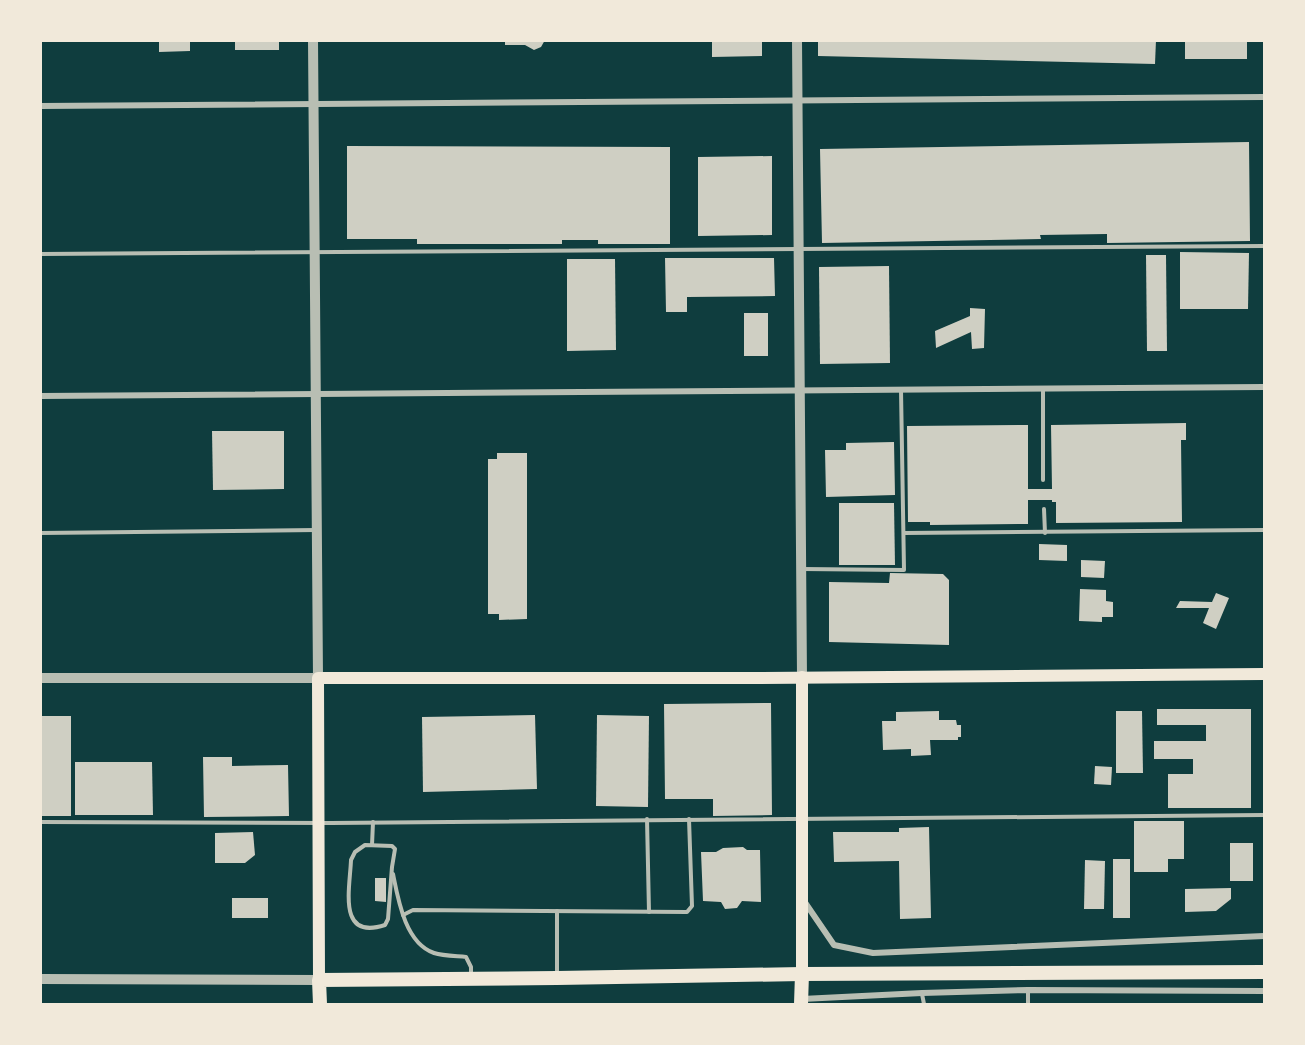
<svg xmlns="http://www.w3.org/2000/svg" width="1305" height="1045" font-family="'PT Sans Narrow',sans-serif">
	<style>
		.building { fill: #cfcfc3 }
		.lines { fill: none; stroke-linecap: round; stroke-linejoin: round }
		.service { stroke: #b8beb3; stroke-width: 4 }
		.minor { stroke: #b8beb3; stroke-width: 6 }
		.tertiary { stroke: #b8beb3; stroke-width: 10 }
		.primary { stroke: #f1e9da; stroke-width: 12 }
		.trunk { stroke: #f1e9da; stroke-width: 14 }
	</style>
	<rect width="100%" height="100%" fill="#0f3d3e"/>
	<!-- building -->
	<g class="building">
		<polygon points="159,40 190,40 190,51 159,52"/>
		<rect x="235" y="40" width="44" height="10"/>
		<polygon points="505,40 545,40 541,47 534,50 525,45 505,45"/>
		<polygon points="712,40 762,40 762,56 712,57"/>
		<polygon points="818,40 1156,40 1155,64 818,56"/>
		<rect x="1185" y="40" width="62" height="19"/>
		<polygon points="1249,142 1250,241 1107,243 1107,234 1040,235 1041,239 822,243 820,149"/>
		<polygon points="347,146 670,147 670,244 598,244 598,240 562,240 562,244 417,244 417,239 347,239"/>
		<polygon points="772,156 772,235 698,236 698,157"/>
		<polygon points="1180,252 1249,253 1248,309 1180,309"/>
		<polygon points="1146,255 1166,255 1167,351 1147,351"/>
		<polygon points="665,258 774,258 775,296 687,297 687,312 666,312"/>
		<polygon points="567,259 615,259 616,350 567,351"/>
		<polygon points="889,266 890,363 820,364 819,267"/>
		<polygon points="970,308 985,309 984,348 972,349 971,332 936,348 935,331 970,316"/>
		<rect x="744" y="313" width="24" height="43"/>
		<polygon points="1186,423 1186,440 1181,440 1182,522 1056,523 1056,502 1052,502 1052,500 1028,500 1028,524 930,525 930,522 908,522 907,426 1028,425 1028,489 1052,489 1051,425"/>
		<polygon points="212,431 284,431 284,489 213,490"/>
		<polygon points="894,442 895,495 826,497 825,450 846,450 846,443"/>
		<polygon points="497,453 527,453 527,619 499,620 499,614 488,614 488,459 497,459"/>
		<polygon points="839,503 894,503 895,565 839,565"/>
		<polygon points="1039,544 1067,545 1067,561 1039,560"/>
		<polygon points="1081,560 1105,561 1104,578 1081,577"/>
		<polygon points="890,573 943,574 949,580 949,645 829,642 829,582 889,583"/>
		<polygon points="1080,589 1106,590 1106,601 1113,602 1113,617 1102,617 1102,622 1079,621"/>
		<polygon points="1216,593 1229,598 1216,629 1203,623 1209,608 1176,608 1180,601 1212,602"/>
		<polygon points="771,703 772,815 713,816 713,799 665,799 664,704"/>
		<polygon points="1157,709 1251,709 1251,808 1168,808 1168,774 1193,774 1193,759 1154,759 1154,741 1206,741 1206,725 1157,725"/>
		<polygon points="939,711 939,720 956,720 957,725 961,725 961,737 958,737 958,740 930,740 931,755 911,756 911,749 883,750 882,721 896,721 896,712"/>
		<polygon points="1116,711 1142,711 1143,773 1116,773"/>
		<polygon points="535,715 537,789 423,792 422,717"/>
		<polygon points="597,715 649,716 648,807 596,806"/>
		<rect x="40" y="716" width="31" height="100"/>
		<polygon points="203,757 232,757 232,766 288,765 289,816 204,817"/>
		<polygon points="75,762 152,762 153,815 75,815"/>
		<polygon points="1095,766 1112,767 1111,785 1094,784"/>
		<polygon points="1134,821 1184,821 1184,859 1168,859 1168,872 1134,872"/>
		<polygon points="929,827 931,918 900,919 899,861 834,862 833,832 899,832 899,828"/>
		<polygon points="253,832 255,855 245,863 215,863 215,833"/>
		<rect x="1230" y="843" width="23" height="38"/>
		<polygon points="743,847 747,850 760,850 761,902 742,901 737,908 725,909 721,902 703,901 701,852 716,852 723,848"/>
		<rect x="1113" y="859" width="17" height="59"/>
		<polygon points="1085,860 1105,861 1104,909 1084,909"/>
		<polygon points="375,878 386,878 386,902 375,901"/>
		<polygon points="1231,888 1231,899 1216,911 1185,912 1185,889"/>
		<rect x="232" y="898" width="36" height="20"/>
	</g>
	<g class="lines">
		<!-- service -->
		<g class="service">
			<polyline points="40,254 1264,246"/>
			<polyline points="1043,389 1043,480"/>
			<polyline points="1044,509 1045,533"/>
			<polyline points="40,533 316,530"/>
			<polyline points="904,533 1264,530"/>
			<polyline points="802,569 904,570 901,390"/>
			<polyline points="647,819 649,912"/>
			<polyline points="40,822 331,823 1264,815"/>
			<path d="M365 845 392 846 395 849 392 867 388 919 385 925C337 941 350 888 351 860L355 852Z"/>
			<polyline points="372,845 373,822"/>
			<path d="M393 874C398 899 405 943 434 953 443 956 456 956 466 957L471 967V975"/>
			<polyline points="557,911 557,974"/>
			<polyline points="403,915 413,910 687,912 692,906 689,819"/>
			<polyline points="1028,990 1028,1004"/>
			<polyline points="922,994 924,1004"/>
		</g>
		<!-- minor -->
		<g class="minor">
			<polyline points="40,106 1264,97"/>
			<polyline points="40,396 1264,387"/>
			<polyline points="804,901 834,945 873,953 1264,936"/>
			<polyline points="802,999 922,993 1028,990 1264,991"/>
		</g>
		<!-- tertiary -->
		<g class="tertiary">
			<polyline points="797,40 802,677"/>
			<polyline points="40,678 318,678 313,40"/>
			<polyline points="40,979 319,980"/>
		</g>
		<!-- primary -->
		<g class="primary">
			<polyline points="802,974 802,677"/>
			<polyline points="319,980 318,678 757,678 1264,674"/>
		</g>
		<!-- trunk -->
		<g class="trunk">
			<polyline points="320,1004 319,980 557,978 802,974 1264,972"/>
			<polyline points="801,1004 802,974"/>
		</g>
	</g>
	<!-- border -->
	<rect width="1305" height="1045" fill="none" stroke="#f1e9da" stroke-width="84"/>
</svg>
